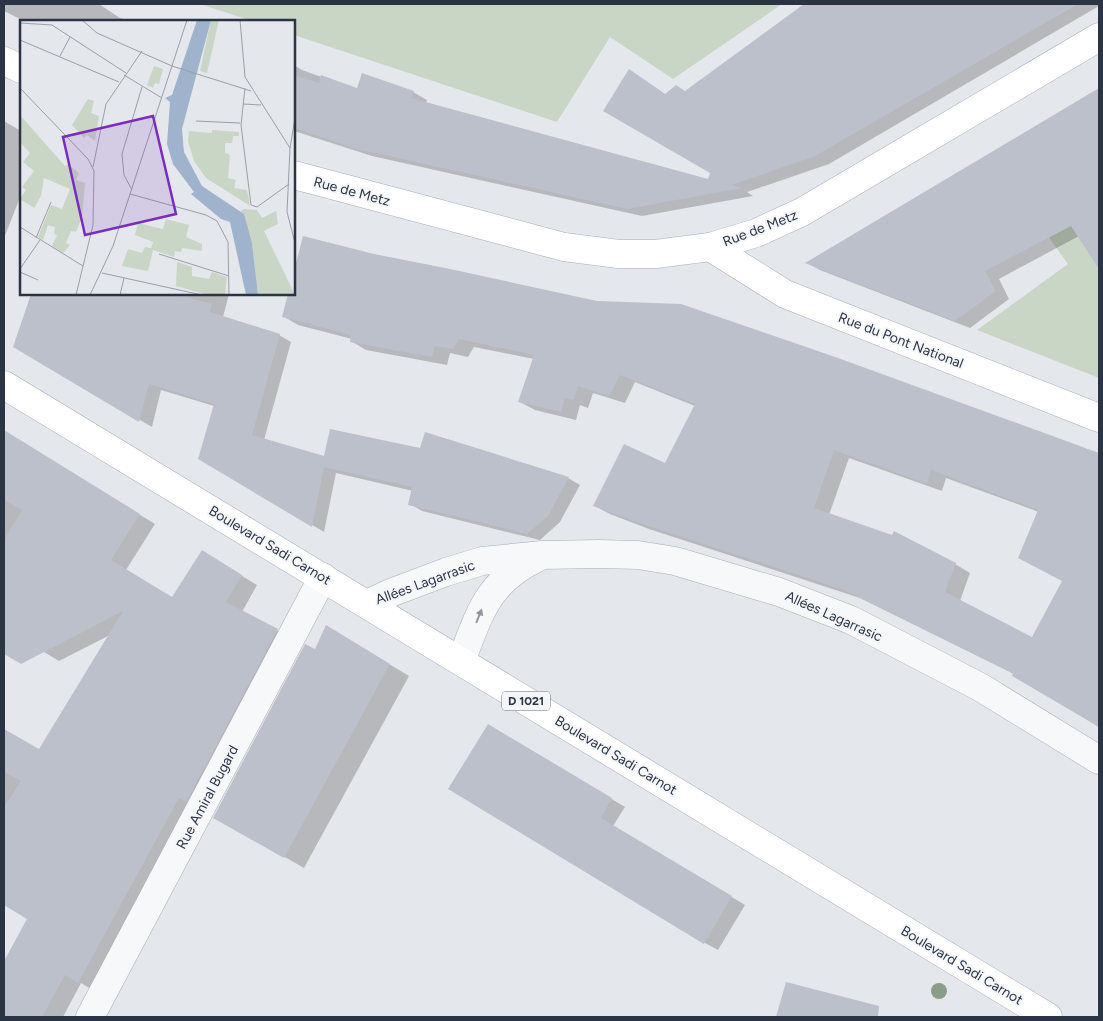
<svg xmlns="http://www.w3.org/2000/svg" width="1103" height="1021" font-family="Figtree,sans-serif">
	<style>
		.green { fill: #c9d6c5 }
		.shadow { fill: #0003; fill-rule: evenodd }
		.building { fill: #bbc0ca; fill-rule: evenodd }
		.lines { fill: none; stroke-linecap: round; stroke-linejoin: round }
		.street-casing { stroke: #a9aeb7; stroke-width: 29 }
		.secondary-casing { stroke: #a9aeb7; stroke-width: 29 }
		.primary-casing { stroke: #a3abb8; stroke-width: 29 }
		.street { stroke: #f7f8fa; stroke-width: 28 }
		.secondary { stroke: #fff; stroke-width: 28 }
		.primary { stroke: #fff; stroke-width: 28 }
		.tree { fill: #899d89 }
		.oneway { fill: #9196a0 }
		.labels { text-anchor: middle; stroke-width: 4; stroke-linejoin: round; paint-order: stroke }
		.shield { fill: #f4f6f9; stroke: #676e7b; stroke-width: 1 }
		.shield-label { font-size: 12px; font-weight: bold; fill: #2b3445 }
		.street-label { font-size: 14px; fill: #2b3445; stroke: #f4f6f9 }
		.inset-road { fill: none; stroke: #9a9fa9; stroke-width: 1 }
		.view { fill: #7b2cbf; fill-opacity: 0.15; stroke: #7b2cbf; stroke-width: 2.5 }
		.inset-edge { fill: none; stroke: #2b3445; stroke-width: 2.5 }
	</style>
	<rect width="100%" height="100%" fill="#e4e7ec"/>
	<!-- green -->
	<g class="green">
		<polygon points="200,4 782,4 673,79 610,37 557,122 294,35 294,21 252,21"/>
		<polygon points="1099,194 1099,378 977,330 1068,264 1042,228"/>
	</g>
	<!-- shadow -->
	<g class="shadow">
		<polygon points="4,4 99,4 120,18 130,21 24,21 4,11"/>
		<polygon points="805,4 1099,4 1099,6 829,164 747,192 753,196 642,216 372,156 294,131 294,65 302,70 358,90 413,92 427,100 426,103 709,180 712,172 643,79 666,95 685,92"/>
		<polygon points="1099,90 1099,266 1079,236 999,279 1009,299 970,328 820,270 807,263"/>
		<polygon points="4,121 21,131 21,195 4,238"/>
		<path d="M304 237 374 256 597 302 681 305 1041 432 1099 454V727L1014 674 860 598 649 529 610 514 595 506 665 464 695 406 635 382 625 403 593 393 588 408 580 405 576 420 535 410 520 402 534 359 474 347 468 357 450 353 447 365 366 350 351 341 352 339 298 325 283 316 289 294H294V276ZM849 458 942 491 946 478 1039 512 1064 581 1033 639 960 601 970 573 955 564 829 515Z"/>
		<polygon points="33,294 229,294 223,317 279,335 291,342 264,440 325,457 568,478 580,485 560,522 540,540 422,511 410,504 413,491 336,473 324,532 200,458 214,406 161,390 152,427 14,346"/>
		<polygon points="4,432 155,524 126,570 172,599 218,561 257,585 242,612 293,639 94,991 81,983 63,1017 10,1017 4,1014 4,963 29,918 4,903 4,731 40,751 110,635 59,661 4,628 4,599 15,581 4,574"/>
		<polygon points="346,638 409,676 304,868 215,817"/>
		<polygon points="488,725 625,807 613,826 745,905 718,950 705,943"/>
		<polygon points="787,984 865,1014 877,1017 778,1017"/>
	</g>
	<!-- building -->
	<g class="building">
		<polygon points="804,4 1078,4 815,156 732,185 742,188 627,209 357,149 294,128 294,75 319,83 321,75 357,88 362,73 414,91 411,98 708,179 710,173 603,111 629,69 665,94 676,85 685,91"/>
		<polygon points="1099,88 1099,269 1071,226 985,271 996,291 955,321 805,263"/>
		<path d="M303 236 374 254 450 269 597 301 681 304 838 358 1099 453V727L1012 676 1013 673 844 590 633 521 593 506 624 444 665 463 695 404 620 375 609 396 578 386 573 400 565 398 561 412 518 402 534 355 459 339 453 349 435 346 432 357 350 342 351 335 282 317 288 294H294V271ZM834 450 927 484 931 470 1038 510 1018 558 1062 581 1032 637 945 592 956 563 894 531 892 535 814 508Z"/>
		<polygon points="31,294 176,294 212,304 210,312 280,334 252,435 324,456 330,429 420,448 425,432 569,477 548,516 527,534 408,505 412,487 324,467 312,527 198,459 214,404 149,384 139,422 13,347"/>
		<polygon points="4,430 140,514 111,560 172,597 202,550 242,575 226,602 278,629 186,802 179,798 78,983 65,975 42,1017 4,1017 4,961 27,919 4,905 4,807 21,781 4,772 4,729 39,749 123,611 21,664 4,654 4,540 22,510 4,500"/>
		<polygon points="326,625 390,664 284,858 213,818 305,644 315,649"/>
		<polygon points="488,724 612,798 601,818 732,896 704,944 448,789"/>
		<polygon points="786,982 879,1006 878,1017 776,1017"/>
	</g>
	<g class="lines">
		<!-- street casing -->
		<g class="street-casing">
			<g id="street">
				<polyline points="367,604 393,592 446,572 482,561 542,555 600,554 638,555 675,561 779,592 851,620 980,687 1099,760"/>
				<path d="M461 661C480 613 487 582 537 558"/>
				<polyline points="90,1017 323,577"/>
			</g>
		</g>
		<!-- secondary casing -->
		<g class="secondary-casing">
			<g id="secondary">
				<polyline points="4,61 21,69"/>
				<polyline points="294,175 564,247 619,254 656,254 710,247 756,233 802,212 1099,37"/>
				<polyline points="710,247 785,294 1099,418"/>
			</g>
		</g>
		<!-- primary casing -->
		<g class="primary-casing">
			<polyline id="primary" points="4,385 1048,1017"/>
		</g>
		<!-- street -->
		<use href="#street" class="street"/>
		<!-- secondary -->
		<use href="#secondary" class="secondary"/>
		<!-- primary -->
		<use href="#primary" class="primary"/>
	</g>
	<!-- trees -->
	<circle class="tree" cx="939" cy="991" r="8"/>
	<!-- one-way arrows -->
	<defs><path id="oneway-solid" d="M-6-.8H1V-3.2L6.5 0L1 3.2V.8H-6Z" transform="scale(1.25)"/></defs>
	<use class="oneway" href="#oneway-solid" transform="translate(479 616) rotate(-68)"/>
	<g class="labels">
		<!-- shield labels -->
		<rect class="shield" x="502" y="691.5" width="48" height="19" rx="4"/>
		<g class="shield-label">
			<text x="526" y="705">D 1021</text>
		</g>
		<!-- street labels -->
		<g class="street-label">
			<text transform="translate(352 191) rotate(15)" y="5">Rue de Metz</text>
			<text transform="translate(760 228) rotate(-21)" y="5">Rue de Metz</text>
			<text transform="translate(901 340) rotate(21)" y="5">Rue du Pont National</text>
			<text transform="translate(270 545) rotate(31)" y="5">Boulevard Sadi Carnot</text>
			<text transform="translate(425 582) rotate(-20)" y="5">Allées Lagarrasic</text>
			<text transform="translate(834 616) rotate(24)" y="5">Allées Lagarrasic</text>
			<text transform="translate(616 755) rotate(31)" y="5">Boulevard Sadi Carnot</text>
			<text transform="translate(207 797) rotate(-62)" y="5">Rue Amiral Bugard</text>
			<text transform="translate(962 965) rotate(31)" y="5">Boulevard Sadi Carnot</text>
		</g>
	</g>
	<!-- overview -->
	<g transform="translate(20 20)">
		<rect width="275" height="275" fill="#e4e7ec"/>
		<path d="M191 0H199L187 53 180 51ZM134 46 143 49 139 64 135 63 133 68 127 65ZM68 79 74 81 71 93 79 96 75 121 67 115 64 118 52 105ZM0 95 45 146 48 144 59 153 56 160 65 163 62 197 56 212 51 211 46 223 50 225 43 233 32 226 37 215 34 214 35 207 28 205 23 220 18 217 31 185 42 189 50 169 24 158 21 176 14 188 0 179 6 170 2 167 14 151 3 142 10 133 0 122ZM192 110 219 112V116H213L212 123H205V133L210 135 208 158 216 160 214 168 227 170 230 186 186 158 174 141 168 121 169 111 192 113ZM224 189 237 190 242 198 256 191 258 204 244 211 275 275H238L232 223 221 191ZM146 199 169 205 166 217 182 224V231L162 228 161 232 155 231 154 237 133 230 128 251 102 246 108 229 122 233 125 227 131 228 133 222 115 215 118 203 143 209ZM157 242 172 247V256L189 259 192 252 207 257 205 275H188L156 266Z" fill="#c9d6c5"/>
		<path d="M177 0H191L162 109 164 132 182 166 224 194 232 223 238 275H226L210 202 201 199 171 174 174 172 153 144 147 124 150 82 145 78 152 75Z" fill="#9fb4cc"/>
		<path class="inset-road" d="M62 0 77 13 152 46M220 0 225 57 270 128M0 3 32 5 106 53M0 20 99 62M40 36 50 17M152 46 231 71M104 55 142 78M0 68 68 139 74 151 73 205 56 275M225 68 221 105 231 185 237 187 269 164M223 84 241 85M176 101 220 103M270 128 267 192 275 223M270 128 275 98M73 147 86 84 122 31M112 170 104 155 102 134 122 67M110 174 186 195 197 201 208 222 209 275M0 207 63 246M16 218 31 182M139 234 209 256M0 249 20 220M0 252 18 260M82 253 182 275M70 275 93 226 167 0M100 275 104 258"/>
		<path class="view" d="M133 96 156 194 65 215 43 117Z"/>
		<rect width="275" height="275" class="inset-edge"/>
	</g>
	<!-- border -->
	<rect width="1103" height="1021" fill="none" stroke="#2b3445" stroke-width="10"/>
</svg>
